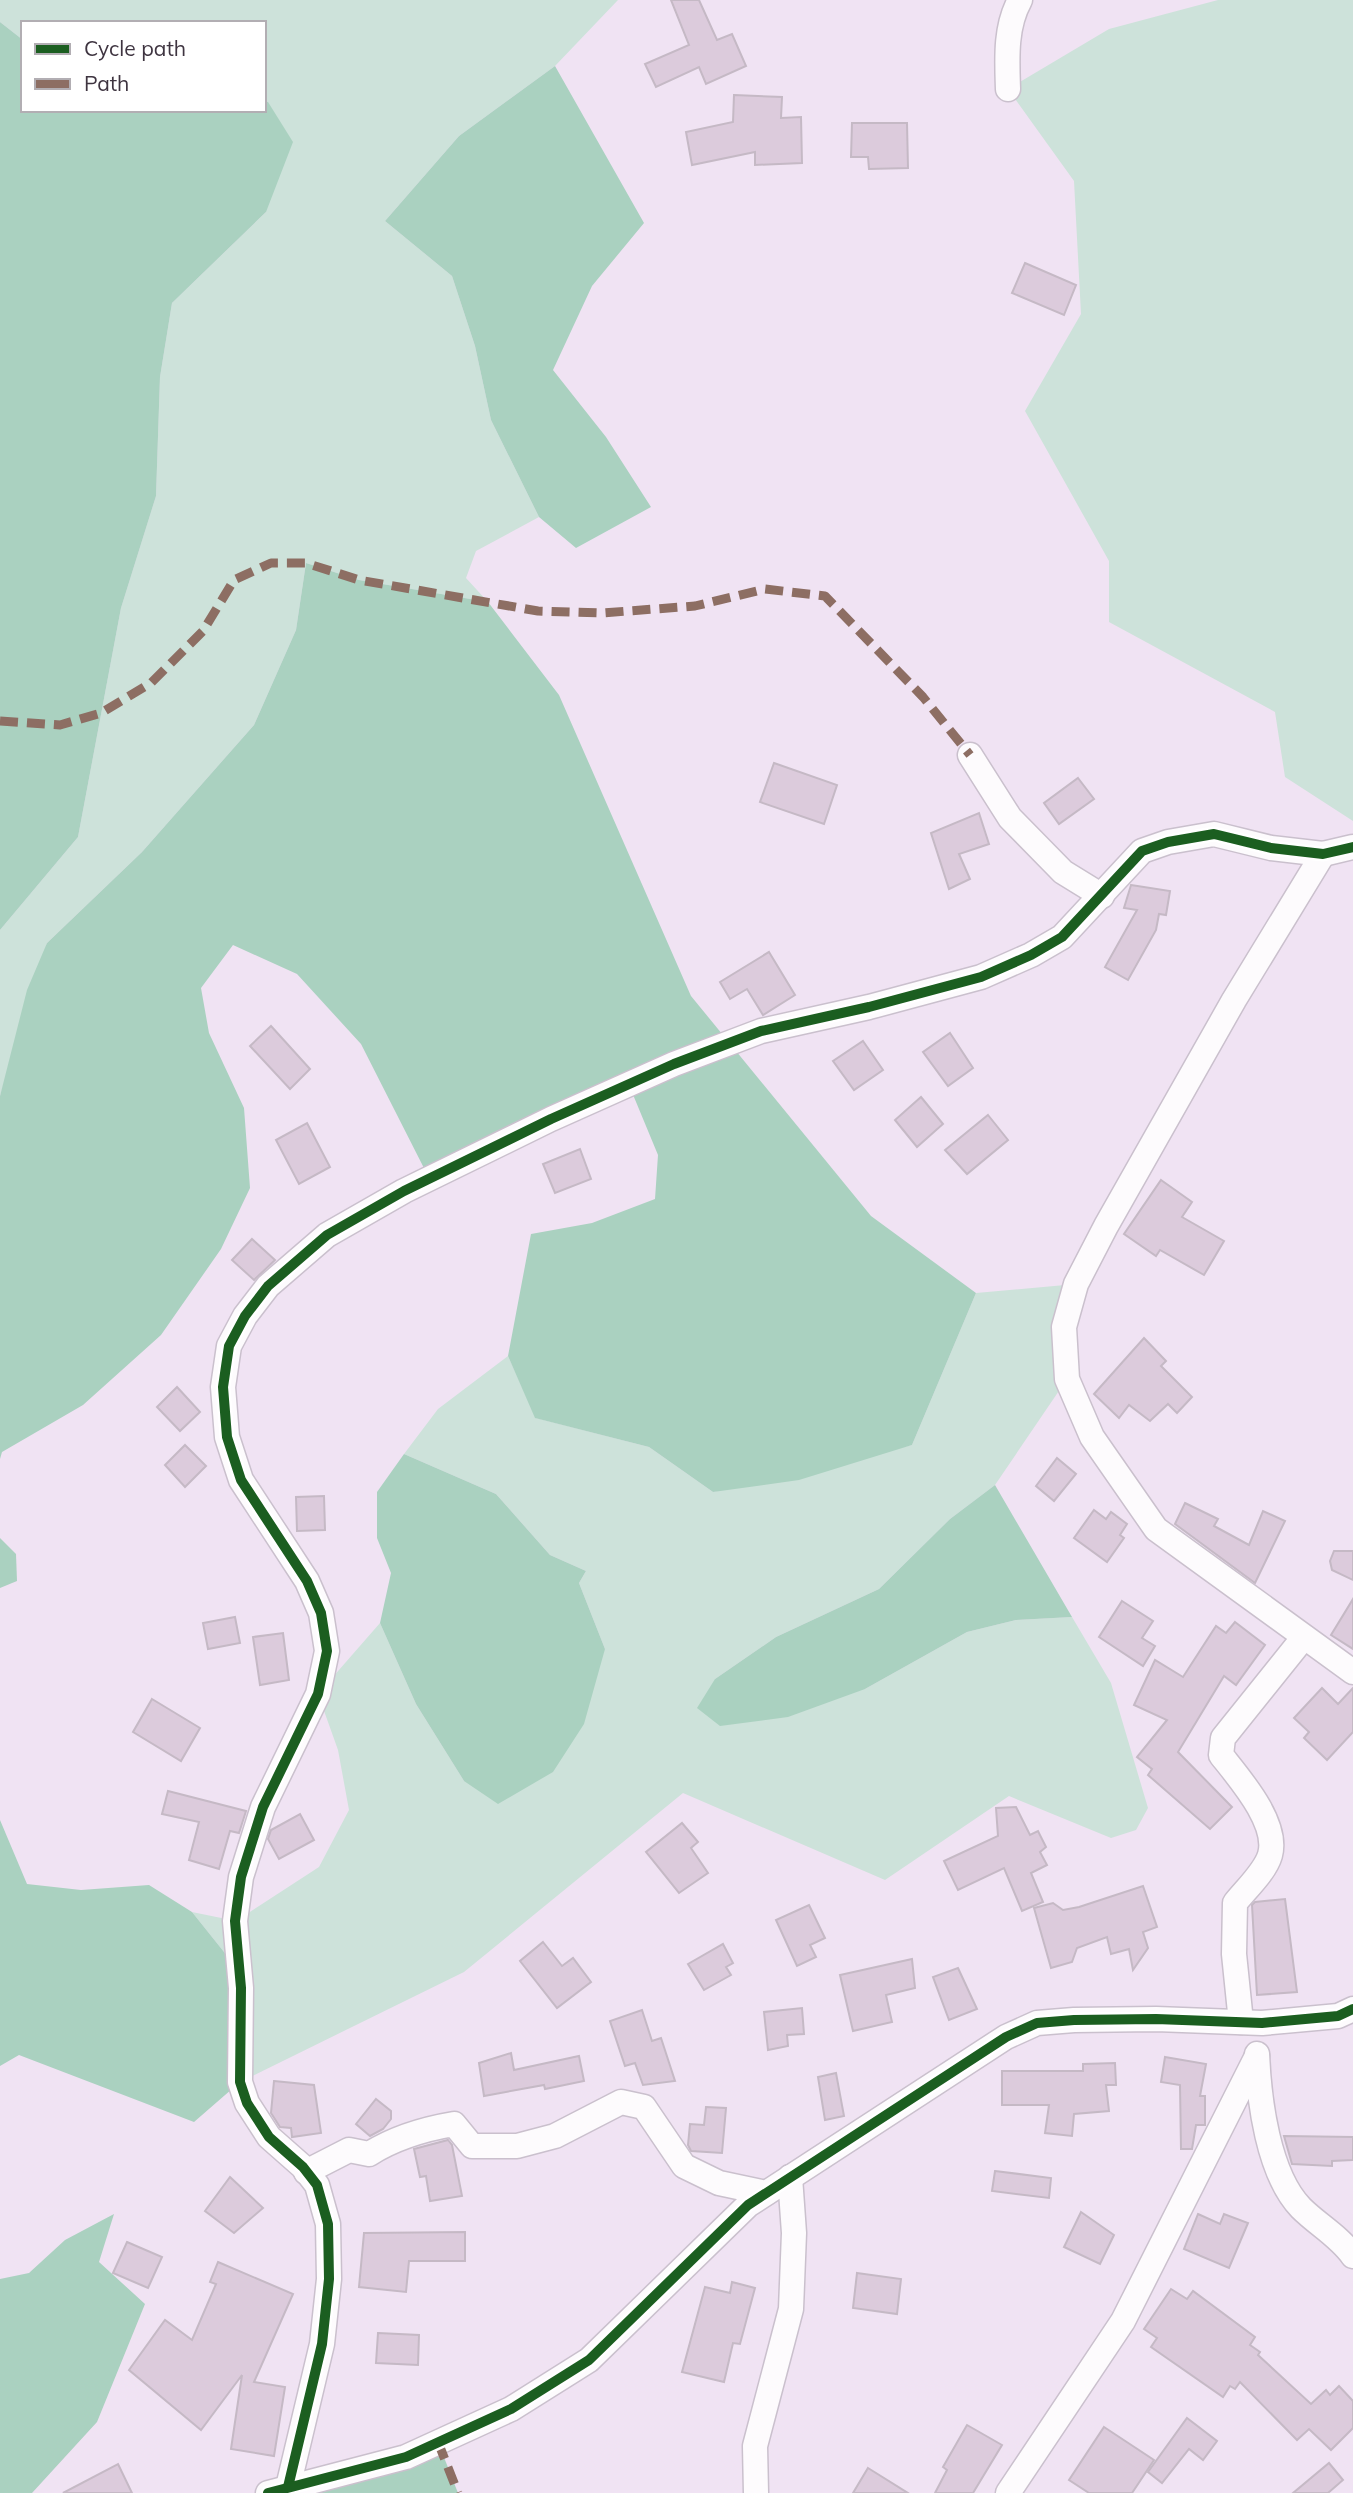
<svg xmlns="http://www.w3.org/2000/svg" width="1353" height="2493" font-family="Mulish,sans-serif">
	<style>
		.green { fill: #cde2da }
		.forest { fill: #aad1c0 }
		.building { fill: #dccbdc; stroke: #c5b9c5; stroke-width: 2 }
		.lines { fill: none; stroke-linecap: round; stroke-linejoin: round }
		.minor-casing { stroke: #cac0cd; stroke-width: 27 }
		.minor { stroke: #fdfbfd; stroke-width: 24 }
		.quiet { stroke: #8d6e63; stroke-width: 9; stroke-dasharray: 18 9; stroke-linecap: butt }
		.cycleway-casing { stroke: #fff; stroke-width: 15 }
		.cycleway { stroke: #1b5e20; stroke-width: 10 }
	</style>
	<rect width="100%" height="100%" fill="#f0e3f3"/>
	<!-- green -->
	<g class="green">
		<polygon points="0,0 618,0 555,66 459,136 385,221 452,276 475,346 491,420 539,517 476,551 466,578 488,602 359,580 306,563 296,630 254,725 142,852 47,943 0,1096 0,930 78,837 121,608 156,496 160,377 172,303 266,212 268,102 264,101 264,23 23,23 23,40 0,22"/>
		<polygon points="1218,0 1353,0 1353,821 1285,777 1275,712 1109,622 1109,561 1025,411 1081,314 1074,181 1008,89 1109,29"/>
		<polygon points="1076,1284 1067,1379 995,1485 950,1519 879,1589 776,1637 715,1679 865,1689 967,1632 1016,1620 1072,1617 1111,1683 1148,1808 1136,1830 1111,1838 1009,1796 885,1880 683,1793 464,1972 240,2082 240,1972 192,1912 236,1921 319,1867 349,1810 338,1750 318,1694 380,1623 416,1704 464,1781 605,1649 579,1583 586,1571 550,1555 496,1494 404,1454 438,1409 508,1356 536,1418 649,1447 713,1492 912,1445 976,1293"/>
	</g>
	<!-- forest -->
	<g class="forest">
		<polygon points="0,22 23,40 23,110 264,110 264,101 268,102 293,142 266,212 172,303 160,377 156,496 121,608 78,837 0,930"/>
		<polygon points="555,66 644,223 592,286 553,370 606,437 651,507 576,548 539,517 491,420 475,346 452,276 385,221 459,136"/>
		<polygon points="306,563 359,580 488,602 559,695 691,996 871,1216 976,1293 912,1445 799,1480 713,1492 649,1447 535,1418 508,1356 531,1234 592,1223 655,1199 658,1155 629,1085 429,1178 361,1044 297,974 233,945 201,988 209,1033 244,1108 250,1188 221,1249 161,1335 83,1405 2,1452 0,1459 0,1096 27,990 47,943 142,852 254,725 296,630"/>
		<polygon points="404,1454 496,1494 550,1555 586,1571 579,1583 605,1649 584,1724 553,1772 498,1804 464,1781 416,1704 380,1623 391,1573 377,1538 377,1492"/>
		<polygon points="995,1485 1072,1617 1016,1620 967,1632 865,1689 788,1717 720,1726 697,1708 715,1679 776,1637 879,1589 950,1519"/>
		<polygon points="0,1538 16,1554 17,1581 0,1588"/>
		<polygon points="0,1820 27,1884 81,1890 149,1885 192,1912 240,1972 240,2082 194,2122 19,2055 0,2066"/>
		<polygon points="114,2214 99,2262 145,2304 97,2422 32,2493 0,2493 0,2279 29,2273 65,2240"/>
		<polygon points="438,2442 458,2493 317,2493 319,2479"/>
	</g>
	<!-- building -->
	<g class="building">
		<polygon points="671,0 699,0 717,40 732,34 746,66 706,84 699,67 656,87 645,64 689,45"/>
		<polygon points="734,95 782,97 781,118 801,117 802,163 755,165 755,152 692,165 686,132 733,122"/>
		<polygon points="852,123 907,123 908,168 869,169 868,157 851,157"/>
		<polygon points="1025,263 1076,285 1064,315 1012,293"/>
		<polygon points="774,763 837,785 824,824 760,802"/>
		<polygon points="1078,778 1094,799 1059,824 1044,803"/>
		<polygon points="979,813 989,844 959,854 970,879 949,889 931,833"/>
		<polygon points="1131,885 1170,891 1166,915 1159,914 1156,930 1128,980 1105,967 1137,910 1124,908"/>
		<polygon points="769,952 795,995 763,1015 747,989 730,999 720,982"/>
		<polygon points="271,1026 310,1069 290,1089 250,1046"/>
		<polygon points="950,1033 973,1068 948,1086 923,1052"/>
		<polygon points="863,1041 883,1070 854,1090 833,1061"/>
		<polygon points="921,1097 943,1124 917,1147 895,1120"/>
		<polygon points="988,1115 1008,1140 967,1174 945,1150"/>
		<polygon points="307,1123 330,1167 299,1184 276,1140"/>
		<polygon points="580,1149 591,1179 555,1193 543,1164"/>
		<polygon points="1161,1180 1192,1202 1182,1217 1224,1241 1204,1275 1160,1250 1156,1256 1124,1234"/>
		<polygon points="252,1239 275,1260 254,1280 232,1260"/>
		<polygon points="1144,1338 1166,1361 1161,1366 1192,1397 1177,1413 1168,1404 1150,1421 1129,1405 1119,1418 1094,1394"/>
		<polygon points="177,1387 200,1412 180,1431 157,1407"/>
		<polygon points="185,1445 206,1466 185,1487 165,1465"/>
		<polygon points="1057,1458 1076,1474 1054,1501 1036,1486"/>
		<polygon points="324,1496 325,1530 297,1531 296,1497"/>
		<polygon points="1185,1503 1218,1519 1214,1526 1249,1545 1263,1511 1285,1521 1255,1583 1175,1524"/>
		<polygon points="1094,1510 1106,1519 1111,1512 1127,1524 1120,1535 1124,1538 1107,1562 1074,1538"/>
		<polygon points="1334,1551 1353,1551 1353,1580 1332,1570 1330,1561"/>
		<polygon points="1353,1599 1353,1649 1331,1635"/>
		<polygon points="1122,1601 1153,1621 1142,1638 1155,1646 1143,1666 1099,1637"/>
		<polygon points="235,1617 240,1643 208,1649 203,1623"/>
		<polygon points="1235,1622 1265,1645 1236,1685 1224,1676 1178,1752 1232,1807 1210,1829 1148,1775 1152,1769 1137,1757 1167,1720 1134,1705 1155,1660 1183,1677 1216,1626 1226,1633"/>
		<polygon points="283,1633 289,1680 260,1685 253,1637"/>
		<polygon points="1322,1688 1338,1704 1353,1688 1353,1732 1327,1760 1304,1738 1309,1732 1294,1718"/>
		<polygon points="152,1699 200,1728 181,1761 133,1732"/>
		<polygon points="168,1791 246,1811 239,1833 230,1831 219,1869 189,1860 199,1822 162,1814"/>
		<polygon points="1016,1807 1030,1835 1038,1831 1046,1847 1040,1852 1047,1865 1031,1873 1043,1902 1022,1911 1004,1868 958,1890 944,1861 998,1836 996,1808"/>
		<polygon points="300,1814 314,1840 279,1859 268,1839 271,1830"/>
		<polygon points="682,1823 698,1842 691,1848 708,1873 679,1893 646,1852"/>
		<polygon points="1143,1886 1157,1927 1143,1932 1148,1948 1133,1970 1129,1949 1111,1954 1107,1937 1077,1948 1072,1962 1051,1968 1034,1908 1053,1903 1063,1910 1079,1907"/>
		<polygon points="1285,1899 1297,1992 1257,1995 1252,1905 1255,1902"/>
		<polygon points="809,1905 825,1938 810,1945 816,1957 797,1966 776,1920"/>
		<polygon points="543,1942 562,1966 573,1958 591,1982 557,2008 520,1961"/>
		<polygon points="723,1944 733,1963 726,1967 731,1975 704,1990 688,1964"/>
		<polygon points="912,1959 915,1988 886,1995 892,2022 853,2031 840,1975"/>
		<polygon points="958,1968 977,2009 949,2020 933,1977"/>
		<polygon points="802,2008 804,2034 787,2035 788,2046 768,2050 764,2012"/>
		<polygon points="642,2010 652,2041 661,2038 675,2081 643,2085 635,2063 625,2066 610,2021"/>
		<polygon points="511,2053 514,2070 579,2056 584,2081 545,2089 544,2085 484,2096 479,2063"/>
		<polygon points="1165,2057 1206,2064 1200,2096 1205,2096 1205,2125 1196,2125 1192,2149 1181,2149 1180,2085 1161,2082"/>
		<polygon points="1115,2063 1116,2085 1106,2085 1109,2111 1074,2114 1072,2136 1045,2133 1049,2105 1002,2105 1002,2071 1083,2071 1083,2064"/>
		<polygon points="836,2073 844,2116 825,2120 818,2077"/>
		<polygon points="274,2081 314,2085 321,2133 292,2137 291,2128 280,2127 271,2113"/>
		<polygon points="376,2099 391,2111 391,2119 383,2129 370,2136 356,2124"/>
		<polygon points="706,2107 726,2108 722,2153 691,2151 688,2145 690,2124 704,2125"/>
		<polygon points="1284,2136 1353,2137 1353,2160 1332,2161 1332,2166 1292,2164"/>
		<polygon points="448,2140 452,2145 462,2196 430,2201 426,2176 420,2177 414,2149"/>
		<polygon points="995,2171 1051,2178 1049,2198 992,2191"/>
		<polygon points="230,2177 263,2208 234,2233 205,2211"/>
		<polygon points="1081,2212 1114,2235 1100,2264 1064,2247"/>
		<polygon points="1198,2214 1220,2224 1224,2214 1248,2223 1229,2268 1184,2249"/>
		<polygon points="465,2232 465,2261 409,2261 406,2292 359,2287 364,2233"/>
		<polygon points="127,2242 162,2257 148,2288 113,2273"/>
		<polygon points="218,2262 293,2294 254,2382 285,2387 274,2456 231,2449 242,2375 201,2430 129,2370 165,2320 192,2340 216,2284 210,2282"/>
		<polygon points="857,2273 901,2279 897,2314 853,2308"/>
		<polygon points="732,2282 755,2288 740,2344 733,2343 724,2382 682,2372 705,2287 730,2293"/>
		<polygon points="1171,2289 1187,2299 1193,2291 1255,2337 1250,2345 1260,2352 1258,2355 1311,2404 1326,2390 1330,2395 1339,2386 1353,2401 1353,2428 1331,2450 1309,2429 1297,2440 1240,2382 1235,2389 1230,2386 1223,2397 1151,2347 1157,2338 1144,2329"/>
		<polygon points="378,2333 419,2335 418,2365 376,2363"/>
		<polygon points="1187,2418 1217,2441 1203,2460 1189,2449 1162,2483 1148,2472"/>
		<polygon points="967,2425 1002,2445 973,2493 935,2493 947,2470 943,2467"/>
		<polygon points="1104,2427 1154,2460 1132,2493 1089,2493 1069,2480"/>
		<polygon points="1329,2463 1343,2480 1328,2493 1293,2493"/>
		<polygon points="118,2464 132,2493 63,2493"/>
		<polygon points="868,2468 908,2493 853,2493"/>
	</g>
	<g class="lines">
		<!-- minor casing -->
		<g class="minor-casing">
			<g id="minor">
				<path d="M1008 89C1007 59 1005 27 1020 0"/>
				<polyline points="970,755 1010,818 1063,872 1102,896"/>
				<polyline points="1323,854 1234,1000 1106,1226 1076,1284 1064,1327 1067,1379 1092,1437 1156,1529 1353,1672"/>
				<path d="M1241 2022 1234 1954 1235 1903C1246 1889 1265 1872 1270 1855 1279 1823 1239 1778 1221 1755L1223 1738 1304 1637"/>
				<path d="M1257 2054C1259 2100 1268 2174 1301 2208 1318 2225 1339 2236 1353 2256"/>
				<path d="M306 2172 349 2150 369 2154C396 2137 424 2129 454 2124L472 2146H517L555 2136 621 2102 644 2107 684 2166 719 2183 766 2193"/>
				<polyline points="288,2487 322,2344 329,2279 328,2224 317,2185 303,2167 269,2137 247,2103 240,2082 241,1988 235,1921 241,1877 263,1807 318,1694 327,1651 321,1613 307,1581 241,1480 227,1437 223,1387 229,1346 245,1316 268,1286 327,1235 404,1191 551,1119 674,1064 761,1031 869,1007 981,977 1031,955 1062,937 1142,851 1168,842 1214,834 1271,848 1323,854 1353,847"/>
				<polyline points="268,2493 406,2457 511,2409 589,2360 748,2205 1006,2037 1037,2023 1074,2020 1156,2019 1262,2023 1338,2016 1353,2009"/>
				<polyline points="756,2493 755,2446 791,2309 794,2233 790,2177"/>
				<polyline points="1008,2493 1123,2321 1257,2056"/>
			</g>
		</g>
		<!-- minor -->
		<use href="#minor" class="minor"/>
		<!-- quiet -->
		<g class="quiet">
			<polyline points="0,721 60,725 101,713 151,683 203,631 234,580 271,563 306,563 359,580 538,611 602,613 695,606 765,589 825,596 923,697 970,755"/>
			<polyline points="438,2442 458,2493"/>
		</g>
		<!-- cycleway casing -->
		<g class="cycleway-casing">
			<g id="cycleway">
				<polyline points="288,2487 322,2344 329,2279 328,2224 317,2185 303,2167 269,2137 247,2103 240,2082 241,1988 235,1921 241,1877 263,1807 318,1694 327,1651 321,1613 307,1581 241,1480 227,1437 223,1387 229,1346 245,1316 268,1286 327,1235 404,1191 551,1119 674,1064 761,1031 869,1007 981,977 1031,955 1062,937 1142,851 1168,842 1214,834 1271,848 1323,854 1353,847"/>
				<polyline points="268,2493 406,2457 511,2409 589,2360 748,2205 1006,2037 1037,2023 1074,2020 1156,2019 1262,2023 1338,2016 1353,2009"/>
			</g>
		</g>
		<!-- cycleway -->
		<use href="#cycleway" class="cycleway"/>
	</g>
	<!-- legend -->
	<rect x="21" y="21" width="245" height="91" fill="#ffffff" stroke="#b2aeb3" stroke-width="2"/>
	<rect x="35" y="44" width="35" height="10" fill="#1b5e20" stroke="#b2aeb3" stroke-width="2"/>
	<text x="84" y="56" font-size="21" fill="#3e3440">Cycle path</text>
	<rect x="35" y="79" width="35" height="10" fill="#8d6e63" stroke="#b2aeb3" stroke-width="2"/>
	<text x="84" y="91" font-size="21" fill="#3e3440">Path</text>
</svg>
